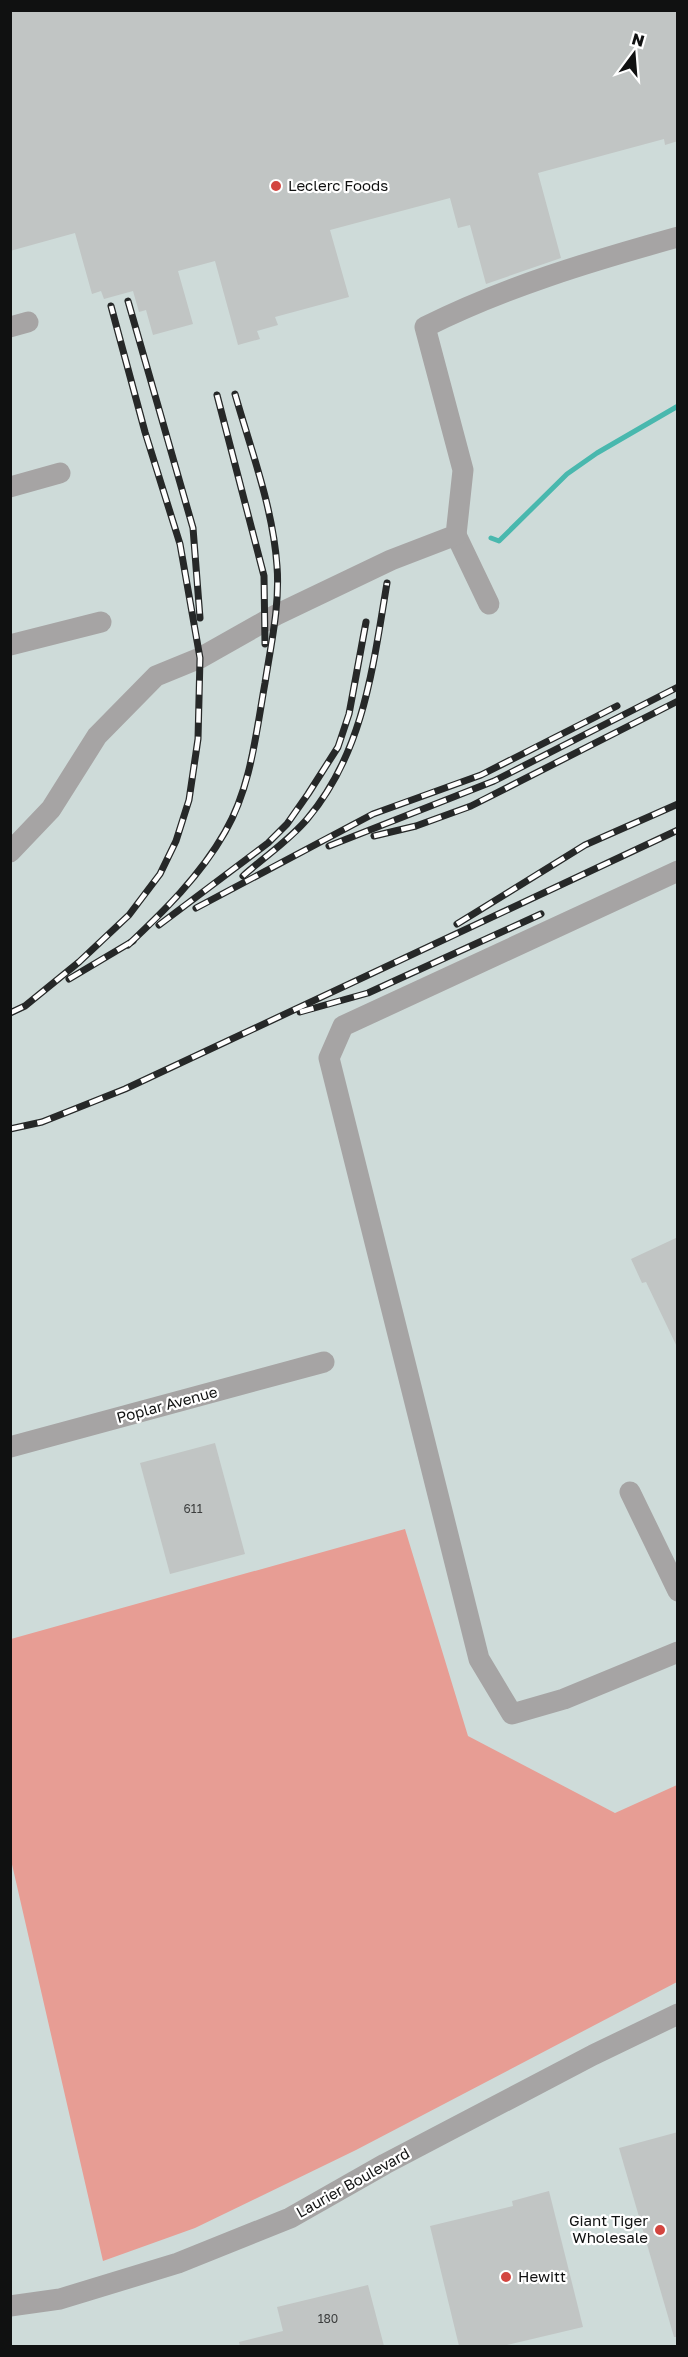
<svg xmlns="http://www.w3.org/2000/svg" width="688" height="2357" font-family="'Golos Text',sans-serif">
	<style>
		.built { fill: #cedbd9 }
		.green { fill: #e79d94 }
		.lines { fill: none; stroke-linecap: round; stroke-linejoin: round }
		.stream { stroke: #49b8ae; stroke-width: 5 }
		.building { fill: #c1c5c4 }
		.minor { stroke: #a6a4a4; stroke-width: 21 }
		.rail-casing { stroke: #262828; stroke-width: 7 }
		.rail { stroke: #fff; stroke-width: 4.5; stroke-dasharray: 14; stroke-linecap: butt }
		.poi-dot { fill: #d3453f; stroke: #fff; stroke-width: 2 }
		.labels { text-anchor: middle; stroke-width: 4.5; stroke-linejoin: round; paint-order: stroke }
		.number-label { font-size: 12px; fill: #3c3e3e }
		.poi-label { font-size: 15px; fill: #101111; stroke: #fff; text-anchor: start }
		.street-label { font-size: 15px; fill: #101111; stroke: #fff }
	</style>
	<rect width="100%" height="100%" fill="#e3e7e7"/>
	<!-- built -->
	<rect class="built" x="11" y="11" width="666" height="2335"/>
	<!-- green -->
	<polygon class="green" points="405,1529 468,1736 615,1813 677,1785 677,1982 356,2150 195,2228 103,2261 11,1860 11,1639"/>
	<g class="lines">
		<!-- stream -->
		<polyline class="stream" points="491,538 499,541 567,474 597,453 678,406"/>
	</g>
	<!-- building -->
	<g class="building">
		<polygon points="10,10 678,10 678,141 665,145 664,139 538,173 561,258 486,284 470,225 458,228 450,198 330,230 349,297 275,317 278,325 257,331 260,339 238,345 215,261 178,271 193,324 153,335 146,310 139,312 133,291 104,299 101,291 92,294 75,233 10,251"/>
		<polygon points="678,1237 678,1349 646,1282 642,1283 631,1259"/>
		<polygon points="215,1443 245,1554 170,1574 140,1463"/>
		<polygon points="678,2132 678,2337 674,2337 619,2148"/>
		<polygon points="549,2191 583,2327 503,2346 459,2346 430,2226 513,2206 512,2201"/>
		<polygon points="368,2285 384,2346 240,2346 239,2342 283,2331 277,2307"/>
	</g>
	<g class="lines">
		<!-- minor -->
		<g class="minor">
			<polyline points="10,327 28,322"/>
			<polyline points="10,487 60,473"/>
			<polyline points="456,535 489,604"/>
			<polyline points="10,645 101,622"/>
			<path d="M10 852 51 809 97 736 156 676 200 658 276 615 391 560 456 535 463 470 425 327C505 287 591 261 678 237"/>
			<polyline points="678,871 343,1026 329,1058 479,1659 512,1714 564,1699 678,1652"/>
			<polyline points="10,1447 324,1362"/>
			<polyline points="630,1492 678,1591"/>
			<polyline points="10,2306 60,2299 178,2263 290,2218 385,2164 593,2055 678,2014"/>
		</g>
		<!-- rail casing -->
		<g class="rail-casing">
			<g id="rail">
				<polyline points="128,301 193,528 200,618"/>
				<polyline points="217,395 264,576 265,644"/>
				<polyline points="374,836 416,826 471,806 678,701"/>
				<polyline points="329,846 494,781 678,687"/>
				<path d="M243 876C264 857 290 840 308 818 364 751 373 666 387 583"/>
				<polyline points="196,908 373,814 481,775 617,706"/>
				<polyline points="457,924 585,845 678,804"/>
				<polyline points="159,925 268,843 287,824 308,794 338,747 349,714 366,622"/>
				<path d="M128 945C164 911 200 876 225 832 251 787 256 733 265 683 271 644 280 605 277 566 273 508 251 450 235 394"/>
				<polyline points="69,979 133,941"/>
				<polyline points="300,1012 368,993 541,914"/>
				<polyline points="10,1013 25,1006 79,962 129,915 160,874 176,841 189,800 198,739 200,658 180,544 145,432 111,306"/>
				<polyline points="10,1129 42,1122 125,1089 678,830"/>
			</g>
		</g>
		<!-- rail -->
		<use href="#rail" class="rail"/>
	</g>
	<!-- markers -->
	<g class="poi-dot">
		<circle cx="276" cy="186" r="6"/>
		<circle cx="660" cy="2230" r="6"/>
		<circle cx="506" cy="2277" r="6"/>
	</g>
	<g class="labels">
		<!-- number labels -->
		<g class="number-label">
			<text x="193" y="1513">611</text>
			<text x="328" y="2323">180</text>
		</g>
		<!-- poi labels -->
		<g class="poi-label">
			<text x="288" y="191">Leclerc Foods</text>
			<text x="648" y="2226" text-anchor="end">Giant Tiger<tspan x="648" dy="17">Wholesale</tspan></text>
			<text x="518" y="2282">Hewitt</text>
		</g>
		<!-- street labels -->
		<g class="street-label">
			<text transform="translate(167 1405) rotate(-15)" y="5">Poplar Avenue</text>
			<text transform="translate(353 2183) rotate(-29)" y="5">Laurier Boulevard</text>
		</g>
	</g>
	<!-- border -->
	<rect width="688" height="2357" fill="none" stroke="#101111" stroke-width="24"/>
	<!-- north arrow -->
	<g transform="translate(634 54) rotate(16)" stroke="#ffffff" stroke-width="4.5" paint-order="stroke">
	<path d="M0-4.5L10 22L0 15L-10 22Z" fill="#101111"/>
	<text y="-9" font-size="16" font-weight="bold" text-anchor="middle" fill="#101111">N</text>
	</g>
</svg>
